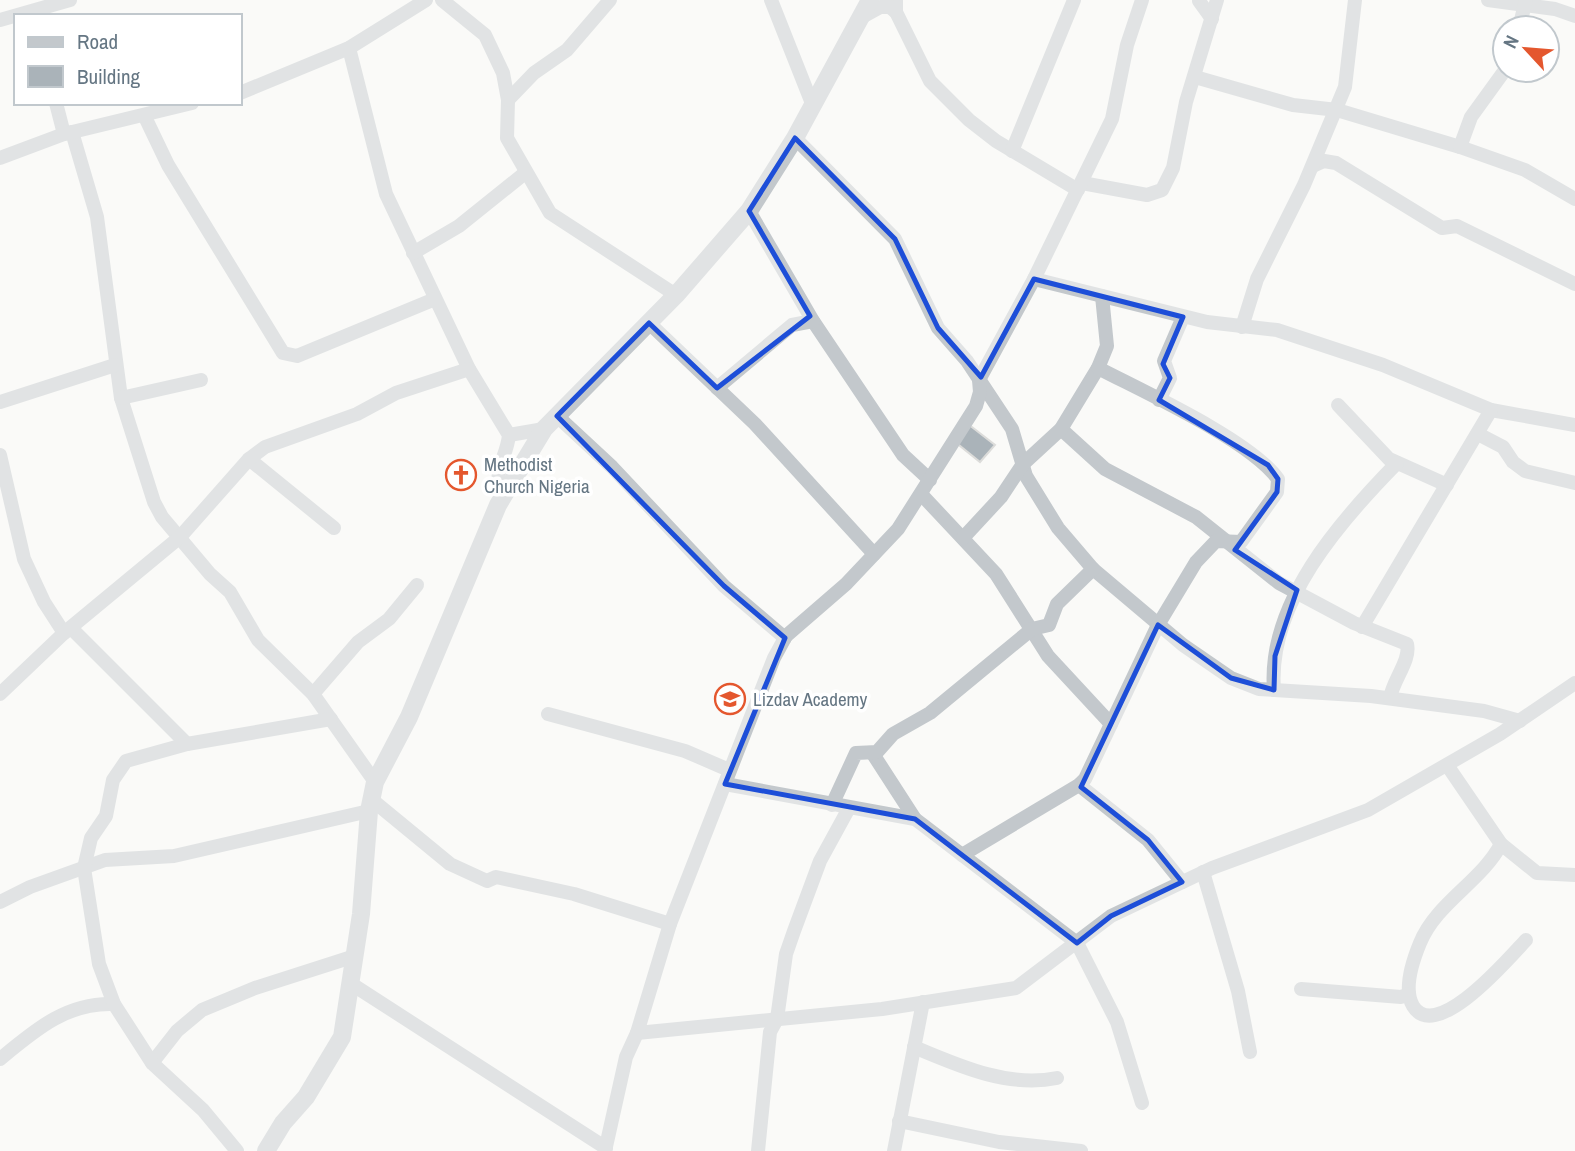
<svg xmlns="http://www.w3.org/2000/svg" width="1575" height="1151" font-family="'Archivo Narrow',sans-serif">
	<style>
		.building { fill: #aab3b9; stroke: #dcdcda; stroke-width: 2 }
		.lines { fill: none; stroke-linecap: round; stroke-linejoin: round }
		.minor { stroke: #c3c8cc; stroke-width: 14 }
		.tertiary { stroke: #c3c8cc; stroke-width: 18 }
		.marked { fill: none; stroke: #1d4ed8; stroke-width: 5; stroke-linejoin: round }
		.labels { text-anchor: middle; stroke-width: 7; stroke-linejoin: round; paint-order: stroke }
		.poi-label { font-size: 19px; fill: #657683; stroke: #fff; text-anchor: start }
	</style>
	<rect width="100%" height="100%" fill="#fafaf8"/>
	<!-- building -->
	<polygon class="building" points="968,424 995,445 980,462 954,441"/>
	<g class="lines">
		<!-- minor -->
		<g class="minor">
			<polyline points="442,0 485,35 503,73 508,100 507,138 550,213 676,295"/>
			<polyline points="771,0 813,106"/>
			<polyline points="896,0 896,12 930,81 969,120 996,141 1078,190"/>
			<polyline points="1488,0 1555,9 1575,16"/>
			<polyline points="1199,1 1212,19"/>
			<polyline points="860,18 880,7 890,7 896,12"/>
			<polyline points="0,20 70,0"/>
			<polyline points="1519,28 1526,0"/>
			<path d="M349 48 386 194 469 369 509 435C507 458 490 473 504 496"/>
			<polyline points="1195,77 1293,105 1337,110 1460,147 1525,170 1575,199"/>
			<polyline points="240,93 349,48 426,0"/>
			<polyline points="508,100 534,73 567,50 610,0"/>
			<polyline points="56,103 64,134"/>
			<polyline points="145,117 168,165 283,353 297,356 435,299"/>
			<polyline points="72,132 97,217 121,398 154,502 162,517 210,574 230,592 258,640 313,694 375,782"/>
			<polyline points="795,138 895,239 938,328 967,361 1012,429 1026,476 1058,528 1093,569 1183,645 1231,678 1259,689 1371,696 1484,711 1520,721"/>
			<polyline points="1460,147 1471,117 1505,70"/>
			<polyline points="1012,151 1074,0"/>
			<polyline points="0,158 64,134 192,103"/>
			<polyline points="1313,166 1324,161 1336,163 1442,228 1457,226 1575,284"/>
			<polyline points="1082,183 1147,195 1162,190 1173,168 1186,102 1217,0"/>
			<polyline points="749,211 813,321 903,455 930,480"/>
			<polyline points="413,253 459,226 525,173"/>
			<polyline points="1034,279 1207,322 1277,330 1383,365 1491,410 1575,425"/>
			<polyline points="649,323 755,424 874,554"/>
			<polyline points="1242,327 1257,279 1304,185 1345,87 1355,0"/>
			<polyline points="717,388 792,325 813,321"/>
			<polyline points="121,398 201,380"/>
			<polyline points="1159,400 1170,378 1164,361 1183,317"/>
			<polyline points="0,402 115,365"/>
			<polyline points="1338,405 1389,459 1447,485"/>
			<polyline points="557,416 612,467 724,586 785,638"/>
			<path d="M1061 429 1105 469 1196 517 1279 583 1354 623 1407 644C1411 660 1393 680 1390 698"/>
			<polyline points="1478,434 1503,447 1513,462 1525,471 1575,483"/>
			<polyline points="509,435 544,429"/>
			<polyline points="0,455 24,559 44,602 64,633"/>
			<polyline points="249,459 334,528"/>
			<polyline points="921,494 996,574 1048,656 1111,724"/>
			<polyline points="963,538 1001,497 1023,464 1061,429 1098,368 1107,346 1102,296"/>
			<polyline points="1362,627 1491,410"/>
			<polyline points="71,628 187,744"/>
			<path d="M1274 690C1267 603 1340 521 1397 463"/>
			<polyline points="0,694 64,633 180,537 249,459 265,447 357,414 396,393 469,369"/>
			<polyline points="313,694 358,642 389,619 417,585"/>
			<polyline points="548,714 685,751 729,770"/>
			<polyline points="873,754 915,819"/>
			<polyline points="1447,765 1501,844 1537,873 1575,875"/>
			<polyline points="725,784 915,819 923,825 1077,943 1117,1022 1142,1103"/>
			<polyline points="1079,785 1148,840 1182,882"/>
			<polyline points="371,799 450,864 487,881 496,877 574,894 670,924"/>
			<polyline points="832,805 856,753 877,752 893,734 930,713 1032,629 1049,625 1057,604 1093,569"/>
			<path d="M1501 844C1482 881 1436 903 1420 943 1413 960 1403 989 1413 1006 1436 1044 1509 958 1526 940"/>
			<path d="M962 855 1079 785 1085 779 1158 625 1196 562 1216 541 1241 542 1277 492 1278 479C1250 440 1144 392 1098 368"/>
			<polyline points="1203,872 1238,991 1250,1052"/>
			<polyline points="0,902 30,887 105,860 174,856 369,811"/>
			<polyline points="350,983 606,1148"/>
			<polyline points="1301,989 1401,997 1409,994"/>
			<polyline points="637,1033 882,1009 1016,988 1111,916 1212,868 1368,810 1500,734 1575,683"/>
			<path d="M914 1047C959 1066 1008 1088 1057 1078"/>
			<path d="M0 1059C35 1030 67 1002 114 1004"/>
			<polyline points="152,1063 177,1031 202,1010 255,988 355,956"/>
			<polyline points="899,1121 999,1142 1081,1151"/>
			<polyline points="237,1151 203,1110 152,1063 114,1004 99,964 84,868 91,838 106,816 113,780 126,761 187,744 331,719"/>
			<polyline points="605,1151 626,1057 637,1033 670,924 774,658 786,636 846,584 898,529 976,406 980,392 979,380 1034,279 1112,119 1127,45 1142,0"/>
			<polyline points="758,1151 770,1032 777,1019 786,954 794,931 820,861 849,808"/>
			<polyline points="894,1151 923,1002"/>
		</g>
		<!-- tertiary -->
		<polyline class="tertiary" points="266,1151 283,1123 306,1097 342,1037 361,914 369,811 375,782 409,717 498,505 544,429 676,295 749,211 795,138 870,0"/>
	</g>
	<!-- marked area -->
	<path d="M0 0H1575V1151H0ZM795 138 895 239 938 328 981 377 1034 279 1183 317 1163 364 1170 378 1159 400 1268 465 1278 479 1277 492 1235 550 1297 590 1275 656 1274 690 1231 678 1158 625 1081 787 1148 840 1182 882 1111 916 1077 943 915 819 725 784 785 638 724 586 557 416 649 323 717 388 810 316 749 211Z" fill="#fafaf8" fill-opacity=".55" fill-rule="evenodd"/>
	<path class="marked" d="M795 138 895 239 938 328 981 377 1034 279 1183 317 1163 364 1170 378 1159 400 1268 465 1278 479 1277 492 1235 550 1297 590 1275 656 1274 690 1231 678 1158 625 1081 787 1148 840 1182 882 1111 916 1077 943 915 819 725 784 785 638 724 586 557 416 649 323 717 388 810 316 749 211Z"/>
	<!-- icons -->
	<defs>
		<g id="church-ring" transform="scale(1.575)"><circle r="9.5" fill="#fff" stroke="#e4572e" stroke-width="1.5"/><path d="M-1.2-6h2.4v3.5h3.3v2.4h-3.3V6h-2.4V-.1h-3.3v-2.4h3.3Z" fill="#e4572e"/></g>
		<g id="school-ring" transform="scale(1.575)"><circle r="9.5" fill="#fff" stroke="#e4572e" stroke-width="1.5"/><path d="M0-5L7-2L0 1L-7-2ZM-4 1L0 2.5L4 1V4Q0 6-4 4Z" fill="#e4572e"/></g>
	</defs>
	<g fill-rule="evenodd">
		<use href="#church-ring" x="461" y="475"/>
		<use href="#school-ring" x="730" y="699"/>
	</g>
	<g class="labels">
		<!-- poi labels -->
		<g class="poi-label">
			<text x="484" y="471">Methodist<tspan x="484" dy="22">Church Nigeria</tspan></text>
			<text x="753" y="706">Lizdav Academy</text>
		</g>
	</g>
	<!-- legend -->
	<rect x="14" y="14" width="228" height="91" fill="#ffffff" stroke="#c1c8cd" stroke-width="2"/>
	<rect x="28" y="37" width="35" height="10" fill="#c3c8cc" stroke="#c1c8cd" stroke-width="2"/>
	<text x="77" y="49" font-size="21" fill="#657683">Road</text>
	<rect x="28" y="66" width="35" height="21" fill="#aab3b9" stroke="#c1c8cd" stroke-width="2"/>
	<text x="77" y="84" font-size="21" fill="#657683">Building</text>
	<!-- north arrow -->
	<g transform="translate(1526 49) rotate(296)"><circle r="33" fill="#ffffff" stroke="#c1c8cd" stroke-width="2"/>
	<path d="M0-5L12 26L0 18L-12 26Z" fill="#e4572e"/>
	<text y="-10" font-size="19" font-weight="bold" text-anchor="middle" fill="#657683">N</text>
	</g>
</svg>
